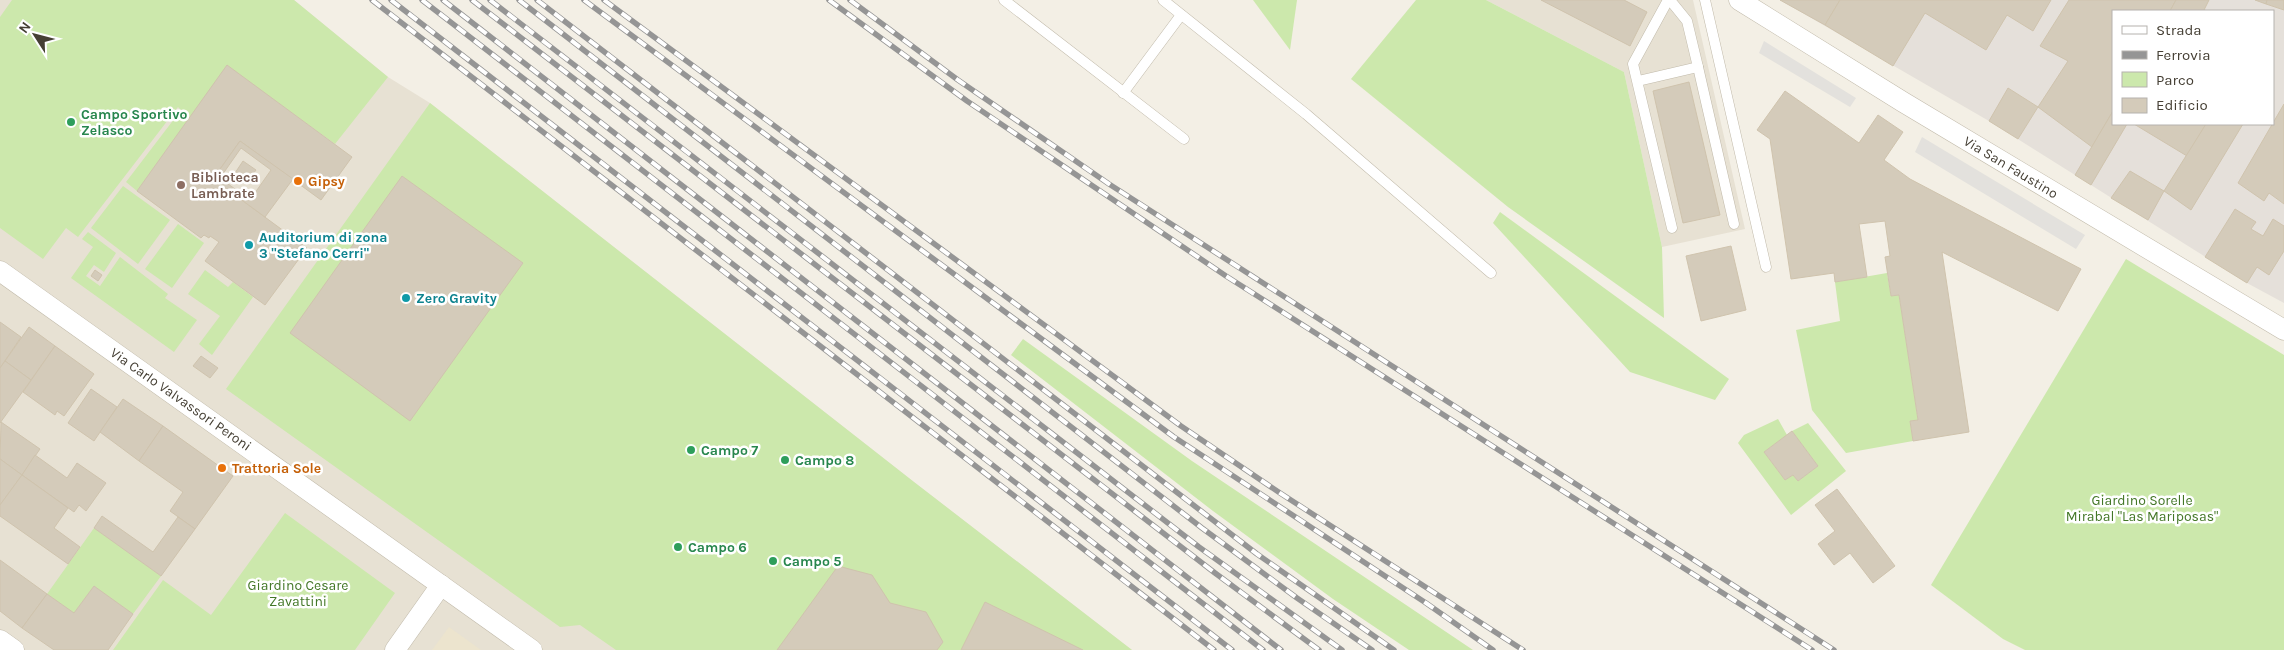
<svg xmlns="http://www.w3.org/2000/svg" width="2284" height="650" font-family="Karla,sans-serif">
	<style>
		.residential { fill: #e7e1d3 }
		.industrial { fill: #e5e0da; fill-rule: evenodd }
		.education { fill: #ece4ce }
		.green { fill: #cce8ac }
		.parking { fill: #e3e1dd }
		.building { fill: #d4cbba; stroke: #cfc3ad; fill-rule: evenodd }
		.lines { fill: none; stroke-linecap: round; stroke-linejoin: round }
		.service-casing { stroke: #c1baaa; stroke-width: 11 }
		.minor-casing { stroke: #c1baaa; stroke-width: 21 }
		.service { stroke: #fff; stroke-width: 10 }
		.minor { stroke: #fff; stroke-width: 20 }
		.rail-casing { stroke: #959595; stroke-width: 5.5 }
		.rail { stroke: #fff; stroke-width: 4; stroke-dasharray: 11; stroke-linecap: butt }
		.leisure-dot { fill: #2e9e5b; stroke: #fff; stroke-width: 2 }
		.food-dot { fill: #e8710a; stroke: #fff; stroke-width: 2 }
		.education-dot { fill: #8d6e63; stroke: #fff; stroke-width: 2 }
		.culture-dot { fill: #0f9aa8; stroke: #fff; stroke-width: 2 }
		.labels { text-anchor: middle; stroke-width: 5; stroke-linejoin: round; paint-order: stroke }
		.leisure-label { font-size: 14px; font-weight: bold; fill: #27864d; stroke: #fff; text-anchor: start }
		.street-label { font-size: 14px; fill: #453f34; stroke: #fff }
		.education-label { font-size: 14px; font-weight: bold; fill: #785e54; stroke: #fff; text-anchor: start }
		.food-label { font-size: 14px; font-weight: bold; fill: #c56008; stroke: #fff; text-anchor: start }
		.culture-label { font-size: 14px; font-weight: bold; fill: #0d838f; stroke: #fff; text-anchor: start }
		.park-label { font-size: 14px; fill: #437727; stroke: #fff }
	</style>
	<rect width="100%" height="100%" fill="#f3efe5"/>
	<!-- residential -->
	<g class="residential">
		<polygon points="0,0 294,0 388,77 430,103 914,482 1132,650 0,650"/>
		<polygon points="1486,0 1693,0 1745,229 1662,247 1624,72"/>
	</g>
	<!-- industrial -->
	<path class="industrial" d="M1780 0H2284V303L2247 283 1989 121ZM2113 11H2273V124H2113Z"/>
	<!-- education -->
	<polygon class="education" points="449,627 481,650 432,650"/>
	<!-- green -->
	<g class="green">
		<polygon points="12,0 294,0 388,77 335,144 227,66 137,191 126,182 181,110 178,107 78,237 66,228 43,259 0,228 0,17"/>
		<polygon points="1253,0 1297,0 1290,50"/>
		<polygon points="1416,0 1486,0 1624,72 1662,247 1664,318 1508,207 1351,79"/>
		<polygon points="430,103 914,482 1132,650 616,650 580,625 560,627 226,389"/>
		<polygon points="123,186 170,220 138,264 91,228"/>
		<polygon points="1500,212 1729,379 1715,400 1630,372 1493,223"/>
		<polygon points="178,224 204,243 172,288 145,269"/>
		<polygon points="88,232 116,253 104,272 94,265 86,276 100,286 120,257 168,294 165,298 197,320 174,352 71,278 93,247 82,239"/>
		<polygon points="2126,259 2284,355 2284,650 2025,650 2003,639 1931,585"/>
		<polygon points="205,270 228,287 233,282 253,297 212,355 199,344 220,316 188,294"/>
		<polygon points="1887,273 1891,296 1899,295 1918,420 1910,421 1913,441 1846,453 1812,410 1796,330 1840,321 1835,282"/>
		<polygon points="1023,339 1192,461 1473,650 1409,650 1333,599 1213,511 1011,355"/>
		<polygon points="1778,419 1787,435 1764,452 1785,480 1793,475 1798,481 1818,466 1792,431 1808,423 1846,471 1791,515 1738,443 1744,435"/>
		<polygon points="285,513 395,593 355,650 113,650 163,580 211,615"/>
		<polygon points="94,528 161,576 133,614 94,586 74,613 47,594"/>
	</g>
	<!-- parking -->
	<g class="parking">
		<polygon points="1764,41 1856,98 1850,107 1759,53"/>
		<polygon points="1922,137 2085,235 2076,249 1915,152"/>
	</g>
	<!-- building -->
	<g class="building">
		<polygon points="1541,0 1624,0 1647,12 1630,46"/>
		<polygon points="1780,0 1840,0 1825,25"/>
		<polygon points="1840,0 2051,0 2033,31 2007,15 1986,50 1925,13 1893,66 1825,25"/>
		<polygon points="2069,0 2176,0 2170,11 2113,11 2113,111 2092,147 2038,107 2068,61 2040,46"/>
		<polygon points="2176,0 2209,0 2204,10 2208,11 2170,11"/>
		<polygon points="2255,0 2267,0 2266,4"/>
		<polygon points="2267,0 2284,0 2284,10 2266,4"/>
		<polygon points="227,65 352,157 321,200 240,141 213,179 307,248 265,305 205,261 219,242 210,236 209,238 204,235 201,238 137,191"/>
		<polygon points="1689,82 1720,215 1683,223 1653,91"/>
		<polygon points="2008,88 2038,107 2018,139 1989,121"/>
		<polygon points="1785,91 1859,143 1878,115 1903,132 1884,160 1910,179 2081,269 2058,311 1942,252 1969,432 1913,441 1910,421 1918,420 1899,295 1891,296 1885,257 1890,256 1885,221 1859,224 1867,277 1835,282 1834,273 1791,279 1770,139 1757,130"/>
		<polygon points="2284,104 2284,204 2269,193 2264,201 2238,183"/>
		<polygon points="2113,111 2113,124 2127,124 2091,185 2075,175"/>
		<polygon points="2134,124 2206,124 2187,156"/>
		<polygon points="2206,124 2243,124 2191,210 2164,191"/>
		<path d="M240 141 293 179 265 217 213 179ZM241 148 271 170 250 200 220 178Z"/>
		<polygon points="243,161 256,170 247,182 235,173"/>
		<polygon points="2130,171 2164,191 2148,220 2111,198"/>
		<polygon points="402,176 523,263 410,421 290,333"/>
		<polygon points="2235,209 2256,222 2251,229 2263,236 2273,219 2284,226 2284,251 2269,275 2257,267 2247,283 2205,257"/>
		<polygon points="1731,246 1746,310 1701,321 1686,256"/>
		<polygon points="95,270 102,275 98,281 91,276"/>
		<polygon points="0,322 21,337 0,368"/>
		<polygon points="29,327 55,346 31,380 5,361"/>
		<polygon points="55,346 94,374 64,416 57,411 55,415 23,392"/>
		<polygon points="201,356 218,368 210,378 193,366"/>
		<polygon points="5,361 31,380 0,423 0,368"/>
		<polygon points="91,389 117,407 94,441 68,423"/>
		<polygon points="123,399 163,426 139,461 100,432"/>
		<polygon points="1,422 40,449 22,475 0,459"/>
		<polygon points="163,426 233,476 195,529 170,511 183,492 139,461"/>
		<polygon points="1792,431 1818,466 1798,481 1793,475 1785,480 1764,452"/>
		<polygon points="35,455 67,478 77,463 106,483 86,511 79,505 74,512 22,475"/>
		<polygon points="0,459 22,475 0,505"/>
		<polygon points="22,475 68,508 54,528 80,547 68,564 0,516 0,505"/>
		<polygon points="1837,489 1895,566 1873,583 1850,553 1834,565 1818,544 1835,531 1815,505"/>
		<polygon points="102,516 153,552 178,517 195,529 161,576 94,528"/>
		<polygon points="0,560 47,594 22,628 0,611"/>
		<polygon points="838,566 872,575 890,603 926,612 943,642 937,650 777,650"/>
		<polygon points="94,586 133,614 108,650 54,650 22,628 47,594 74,613"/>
		<polygon points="985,602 1083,650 961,650"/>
	</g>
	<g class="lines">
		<!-- service casing -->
		<g class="service-casing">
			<g id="service">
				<polyline points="1004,0 1184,139"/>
				<polyline points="1163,0 1306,114 1491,273"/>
				<polyline points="1668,0 1633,64 1672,228"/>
				<polyline points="1705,0 1766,267"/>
				<polyline points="1698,67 1734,224"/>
				<polyline points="1638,81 1698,67 1687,21 1670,0"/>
				<polyline points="1123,93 1181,15"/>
			</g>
		</g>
		<!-- minor casing -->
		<g class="minor-casing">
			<g id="minor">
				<polyline points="1739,0 1903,102 2284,330"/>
				<polyline points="0,271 532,650"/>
				<polyline points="0,640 14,650"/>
				<polyline points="395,650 441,585"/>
			</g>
		</g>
		<!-- service -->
		<use href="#service" class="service"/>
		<!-- minor -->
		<use href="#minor" class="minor"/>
		<!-- rail casing -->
		<g class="rail-casing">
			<g id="rail">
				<polyline points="372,0 1214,650"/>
				<polyline points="391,0 1232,650"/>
				<polyline points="422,0 1263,650"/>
				<polyline points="443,0 1281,650"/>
				<polyline points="472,0 1215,573 1319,650"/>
				<polyline points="490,0 1199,547 1342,650"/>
				<polyline points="519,0 1202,528 1297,598 1372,650"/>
				<polyline points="537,0 1257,554 1394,650"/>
				<polyline points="584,0 1174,437 1426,603 1493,650"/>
				<polyline points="604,0 1181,426 1280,493 1523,650"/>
				<polyline points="829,0 967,101 1226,276 1812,650"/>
				<polyline points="850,0 958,80 1109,184 1834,650"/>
			</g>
		</g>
		<!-- rail -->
		<use href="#rail" class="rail"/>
	</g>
	<!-- markers -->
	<g class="leisure-dot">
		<circle cx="71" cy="122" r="5"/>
		<circle cx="691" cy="450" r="5"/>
		<circle cx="785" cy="460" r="5"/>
		<circle cx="678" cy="547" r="5"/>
		<circle cx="773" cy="561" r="5"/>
	</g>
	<g class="food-dot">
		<circle cx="298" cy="181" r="5"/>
		<circle cx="222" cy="468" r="5"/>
	</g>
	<circle class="education-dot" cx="181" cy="185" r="5"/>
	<g class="culture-dot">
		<circle cx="249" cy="245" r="5"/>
		<circle cx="406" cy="298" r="5"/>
	</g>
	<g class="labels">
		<!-- leisure labels -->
		<g class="leisure-label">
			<text x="81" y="119">Campo Sportivo<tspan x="81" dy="16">Zelasco</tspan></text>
			<text x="701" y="455">Campo 7</text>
			<text x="795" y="465">Campo 8</text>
			<text x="688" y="552">Campo 6</text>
			<text x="783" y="566">Campo 5</text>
		</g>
		<!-- street labels -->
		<g class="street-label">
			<text transform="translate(2011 167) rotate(31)" y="5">Via San Faustino</text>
			<text transform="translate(181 399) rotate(35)" y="5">Via Carlo Valvassori Peroni</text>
		</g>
		<!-- education labels -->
		<g class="education-label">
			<text x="191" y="182">Biblioteca<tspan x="191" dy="16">Lambrate</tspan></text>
		</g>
		<!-- food labels -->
		<g class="food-label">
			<text x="308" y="186">Gipsy</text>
			<text x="232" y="473">Trattoria Sole</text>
		</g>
		<!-- culture labels -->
		<g class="culture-label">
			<text x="259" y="242">Auditorium di zona<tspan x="259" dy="16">3 "Stefano Cerri"</tspan></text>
			<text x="416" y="303">Zero Gravity</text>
		</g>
		<!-- park labels -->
		<g class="park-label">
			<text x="2142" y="505">Giardino Sorelle<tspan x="2142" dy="16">Mirabal "Las Mariposas"</tspan></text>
			<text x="298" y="590">Giardino Cesare<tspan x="298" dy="16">Zavattini</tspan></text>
		</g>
	</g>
	<!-- legend -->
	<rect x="2112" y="10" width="162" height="115" fill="#ffffff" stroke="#b5b2ae"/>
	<rect x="2122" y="26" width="25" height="8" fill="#ffffff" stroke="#b5b2ae"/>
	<text x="2156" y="35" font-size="15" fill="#453f34">Strada</text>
	<rect x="2122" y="51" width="25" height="8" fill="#959595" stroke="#b5b2ae"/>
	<text x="2156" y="60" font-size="15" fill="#453f34">Ferrovia</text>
	<rect x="2122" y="72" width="25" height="15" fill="#cce8ac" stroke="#b5b2ae"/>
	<text x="2156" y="85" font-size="15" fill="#453f34">Parco</text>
	<rect x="2122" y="98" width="25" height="15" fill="#d4cbba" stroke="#b5b2ae"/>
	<text x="2156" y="110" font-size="15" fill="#453f34">Edificio</text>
	<!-- north arrow -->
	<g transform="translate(35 35) rotate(306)" stroke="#ffffff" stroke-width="4" paint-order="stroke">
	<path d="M0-4L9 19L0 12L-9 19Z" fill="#453f34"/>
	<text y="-8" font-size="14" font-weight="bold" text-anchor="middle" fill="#453f34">N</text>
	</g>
</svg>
